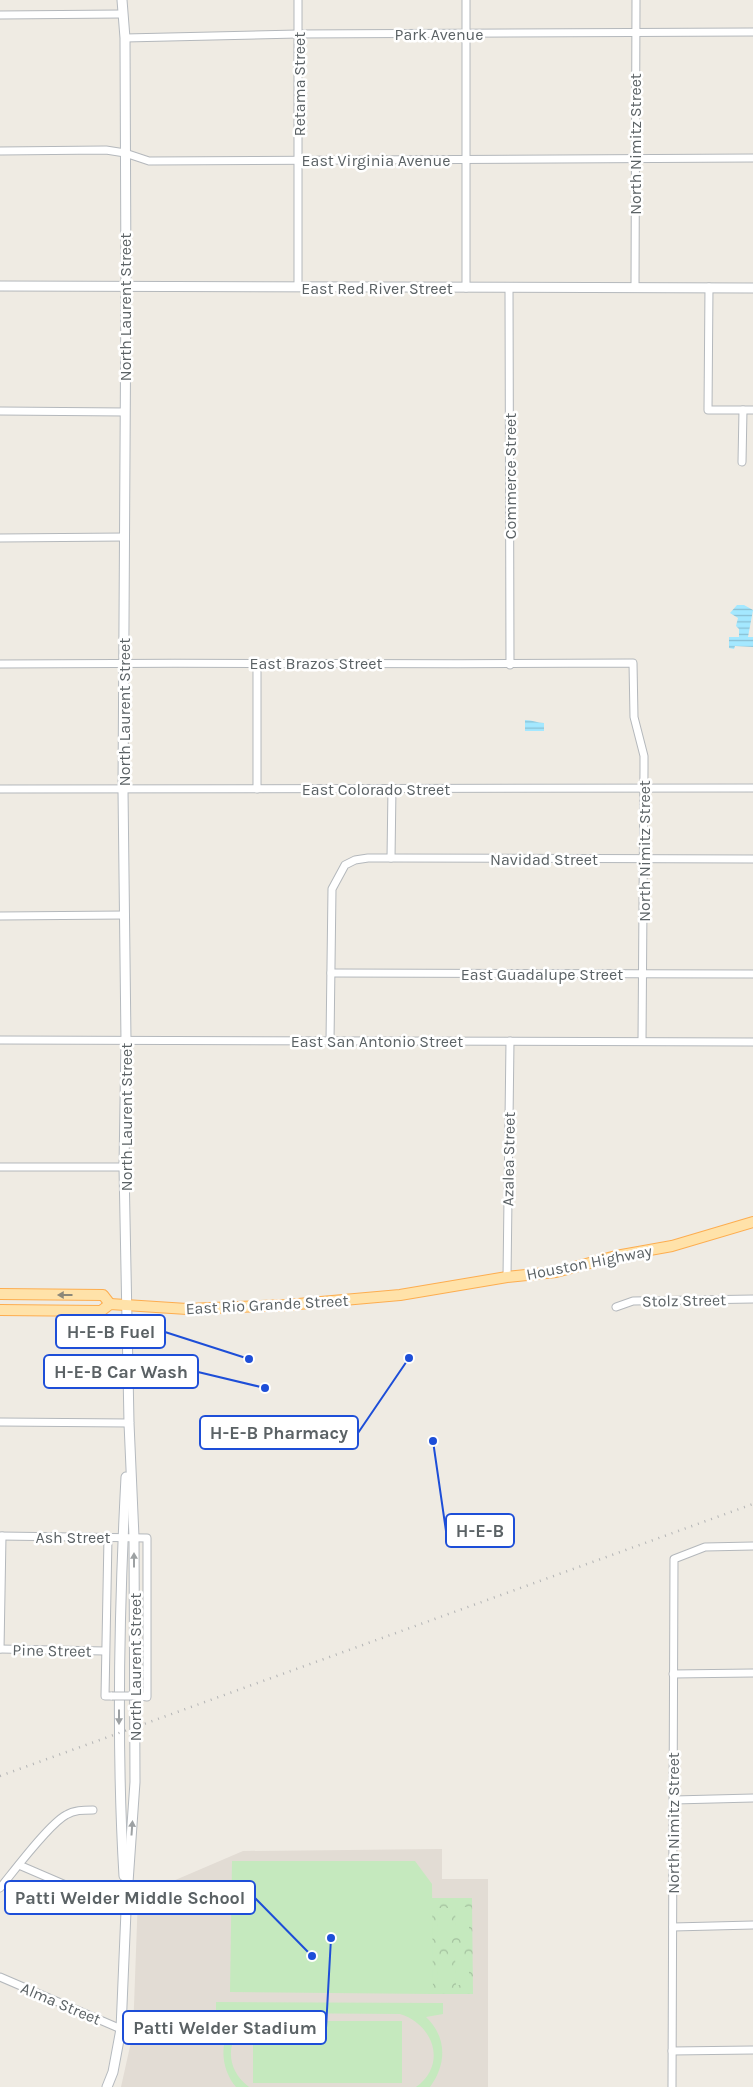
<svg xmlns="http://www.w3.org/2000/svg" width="753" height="2087" font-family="Karla,sans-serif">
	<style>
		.education { fill: #e2dcd4 }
		.park { fill: url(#park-crowns) }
		.garden { fill: #c5e9be }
		.water { fill: url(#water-rules) }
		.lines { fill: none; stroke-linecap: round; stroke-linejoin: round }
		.minor-casing { stroke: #b4b8bc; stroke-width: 9 }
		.tertiary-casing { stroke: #b4b8bc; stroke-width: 11 }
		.secondary-casing { stroke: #b5babf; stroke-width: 11 }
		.primary-casing { stroke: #fdad4f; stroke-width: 12 }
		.minor { stroke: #fff; stroke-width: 7 }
		.tertiary { stroke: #fff; stroke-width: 9 }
		.secondary { stroke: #fff; stroke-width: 9 }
		.primary { stroke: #ffe2a9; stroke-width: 10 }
		.rail { stroke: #b3b4b5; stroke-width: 2.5; stroke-dasharray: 1 6; stroke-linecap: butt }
		.minor-bridge-casing { stroke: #b4b8bc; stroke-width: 9; stroke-linecap: butt }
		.minor-bridge { stroke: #fff; stroke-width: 7 }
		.oneway { fill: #8c8879 }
		.oneway2 { fill: #9da1a3 }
		.labels { text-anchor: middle; stroke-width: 5; stroke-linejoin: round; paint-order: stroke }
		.street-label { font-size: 16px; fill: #5b6265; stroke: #fff }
		.leader { fill: none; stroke: #1d4ed8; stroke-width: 2 }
		.callout-dot { fill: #1d4ed8; stroke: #fff; stroke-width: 2 }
		.callout { fill: #fff; stroke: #1d4ed8; stroke-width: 2 }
		.callout-label { font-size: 18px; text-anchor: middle; font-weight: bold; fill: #5b6265 }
	</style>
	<defs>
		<pattern id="park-crowns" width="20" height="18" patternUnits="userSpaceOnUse" patternTransform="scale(1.25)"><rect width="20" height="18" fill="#c5e9be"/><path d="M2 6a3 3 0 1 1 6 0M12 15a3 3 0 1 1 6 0" fill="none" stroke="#a3c09e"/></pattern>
		<pattern id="water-rules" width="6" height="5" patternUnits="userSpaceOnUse" patternTransform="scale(1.25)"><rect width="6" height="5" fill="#a4e8ff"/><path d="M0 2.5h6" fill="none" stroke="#89bfd2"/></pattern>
	</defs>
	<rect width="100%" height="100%" fill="#efebe3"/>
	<!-- education -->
	<polygon class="education" points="442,1849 442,1879 488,1879 488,2087 121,2087 133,2033 138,1896 243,1851"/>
	<!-- park -->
	<polygon class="park" points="431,1898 472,1898 473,1994 432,1994"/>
	<!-- garden -->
	<g class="garden">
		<polygon points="232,1861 415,1861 432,1884 433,1994 230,1992"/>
		<polygon points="455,1907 469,1907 469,1937 456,1937"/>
		<polygon points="437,1908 451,1908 451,1938 438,1938"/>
		<polygon points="451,1955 451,1985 438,1985 437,1956"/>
		<polygon points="455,1955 469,1955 469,1985 456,1985"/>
		<path d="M216 2002 443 2003V2014L426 2017C447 2037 447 2064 430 2087H416C448 2064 433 2024 400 2014L268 2013C230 2021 217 2063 249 2087H236C223 2072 219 2048 229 2030 232 2024 237 2020 241 2014L216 2013Z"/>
		<rect x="253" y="2021" width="149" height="62"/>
	</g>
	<!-- water -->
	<g class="water">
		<polygon points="737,605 744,605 753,610 748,637 753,637 753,647 735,646 734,649 729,648 729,637 739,637 739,629 736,626 738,618 730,613"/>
		<path d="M525 720C533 720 537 723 544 723V731H525Z"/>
	</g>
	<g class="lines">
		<!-- minor casing -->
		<g class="minor-casing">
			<g id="minor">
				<polyline points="298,0 298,287"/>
				<polyline points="0,15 122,14"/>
				<polyline points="125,38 298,34 753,32"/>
				<polyline points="0,151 106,150 125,153 149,161 753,158"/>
				<polyline points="709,287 708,410 753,410"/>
				<polyline points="466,288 466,0"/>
				<polyline points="509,288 510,665"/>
				<polyline points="635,288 636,0"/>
				<polyline points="0,411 125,412"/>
				<polyline points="742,462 743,410"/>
				<polyline points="0,538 125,537"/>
				<polyline points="257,662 257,789"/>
				<path d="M0 664C211 662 422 665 633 663L634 717 644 756V769L642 1041"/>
				<polyline points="0,789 753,788"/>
				<polyline points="391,858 392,788"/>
				<polyline points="0,916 125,915"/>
				<polyline points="331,973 753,974"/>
				<polyline points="0,1040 753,1042"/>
				<polyline points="330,1041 332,889 345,865 355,860 368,858 391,858 753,859"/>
				<polyline points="0,1167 124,1167"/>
				<polyline points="507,1277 510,1041"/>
				<polyline points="616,1307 633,1301 753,1299"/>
				<polyline points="0,1422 129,1423"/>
				<polyline points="0,1536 147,1538 147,1697 141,1696"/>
				<polyline points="108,1537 105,1696 112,1696"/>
				<polyline points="0,1649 2,1536"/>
				<polyline points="0,1649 105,1651"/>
				<polyline points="673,1674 753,1673"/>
				<polyline points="674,1800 753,1798"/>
				<polyline points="19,1865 126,1911"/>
				<path d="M0 1888C14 1871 49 1824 66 1815 74 1810 83 1810 93 1810"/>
				<polyline points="673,1927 753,1925"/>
				<polyline points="0,1977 121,2029"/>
				<polyline points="672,2051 753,2050"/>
				<polyline points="672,2087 674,1559 705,1547 753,1546"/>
			</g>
		</g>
		<!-- tertiary casing -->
		<g class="tertiary-casing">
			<polyline id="tertiary" points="0,286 753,288"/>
		</g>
		<!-- secondary casing -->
		<g class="secondary-casing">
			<g id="secondary">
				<path d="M124 1876C116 1743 119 1610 126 1477"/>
				<polyline points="107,2087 113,2072 121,2029 126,1911 135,1782 134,1537 129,1423 124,1167 126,1041 123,790 126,286 125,38 122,0"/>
			</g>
		</g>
		<!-- primary casing -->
		<g class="primary-casing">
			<g id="primary">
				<polyline points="0,1294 103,1295 110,1304"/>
				<polyline points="0,1310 101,1311 110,1304 187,1309 287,1305 400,1295 507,1277 556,1272 616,1256 672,1246 753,1222"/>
			</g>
		</g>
		<!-- minor -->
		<use href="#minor" class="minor"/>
		<!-- tertiary -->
		<use href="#tertiary" class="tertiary"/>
		<!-- secondary -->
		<use href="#secondary" class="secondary"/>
		<!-- primary -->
		<use href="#primary" class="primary"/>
		<!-- rail -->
		<polyline class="rail" points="0,1776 753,1504"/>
		<!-- minor-bridge casing -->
		<g class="minor-bridge-casing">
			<polyline id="minor-bridge" points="112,1696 141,1696"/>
		</g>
		<!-- minor-bridge -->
		<use href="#minor-bridge" class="minor-bridge"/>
	</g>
	<!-- one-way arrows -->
	<defs><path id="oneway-solid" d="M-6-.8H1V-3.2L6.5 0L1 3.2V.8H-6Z" transform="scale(1.25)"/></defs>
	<use class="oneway" href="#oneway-solid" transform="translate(65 1295) rotate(-180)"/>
	<g class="oneway2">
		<use href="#oneway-solid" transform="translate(134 1560) rotate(-90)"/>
		<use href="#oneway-solid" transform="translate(119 1717) rotate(90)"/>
		<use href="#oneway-solid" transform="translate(132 1828) rotate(-86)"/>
	</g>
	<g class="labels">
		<!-- street labels -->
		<g class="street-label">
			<text x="439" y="40">Park Avenue</text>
			<text transform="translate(299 84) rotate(-90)" y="6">Retama Street</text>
			<text transform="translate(635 144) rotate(-90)" y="6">North Nimitz Street</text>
			<text x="376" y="166">East Virginia Avenue</text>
			<text x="377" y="294">East Red River Street</text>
			<text transform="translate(125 307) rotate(-90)" y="6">North Laurent Street</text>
			<text transform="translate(510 476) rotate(-90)" y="6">Commerce Street</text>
			<text x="316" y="669">East Brazos Street</text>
			<text transform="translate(124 712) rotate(-90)" y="6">North Laurent Street</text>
			<text x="376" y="795">East Colorado Street</text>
			<text transform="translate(644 851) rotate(-90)" y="6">North Nimitz Street</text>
			<text x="544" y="865">Navidad Street</text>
			<text x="542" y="980">East Guadalupe Street</text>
			<text x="377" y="1047">East San Antonio Street</text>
			<text transform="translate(126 1117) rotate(-90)" y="6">North Laurent Street</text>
			<text transform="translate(508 1159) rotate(-89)" y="6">Azalea Street</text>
			<text transform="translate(589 1262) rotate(-11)" y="6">Houston Highway</text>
			<text transform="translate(684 1300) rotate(-1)" y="6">Stolz Street</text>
			<text transform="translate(267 1304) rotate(-3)" y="6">East Rio Grande Street</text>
			<text x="73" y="1543">Ash Street</text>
			<text transform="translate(52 1650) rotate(1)" y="6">Pine Street</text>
			<text transform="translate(135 1667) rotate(-90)" y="6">North Laurent Street</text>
			<text transform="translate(673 1823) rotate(-90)" y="6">North Nimitz Street</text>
			<text transform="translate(61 2003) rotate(23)" y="6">Alma Street</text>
		</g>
	</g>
	<!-- callouts -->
	<path class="leader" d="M249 1359L165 1332M265 1388L198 1372M409 1358L358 1433M433 1441L446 1531M312 1956L255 1898M331 1938L326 2028"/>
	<g class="callout-dot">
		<circle cx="249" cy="1359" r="5"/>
		<circle cx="265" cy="1388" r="5"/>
		<circle cx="409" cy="1358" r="5"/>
		<circle cx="433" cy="1441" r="5"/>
		<circle cx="312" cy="1956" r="5"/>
		<circle cx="331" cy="1938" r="5"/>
	</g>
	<g class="callout">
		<rect x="56" y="1315" width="109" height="33" rx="5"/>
		<rect x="44" y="1355" width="154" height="33" rx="5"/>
		<rect x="200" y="1416" width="158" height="33" rx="5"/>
		<rect x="446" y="1514" width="68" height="33" rx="5"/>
		<rect x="5" y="1881" width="250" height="33" rx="5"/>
		<rect x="123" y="2011" width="203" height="33" rx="5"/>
	</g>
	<g class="callout-label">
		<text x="111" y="1338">H-E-B Fuel</text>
		<text x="121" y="1378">H-E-B Car Wash</text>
		<text x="279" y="1439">H-E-B Pharmacy</text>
		<text x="480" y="1537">H-E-B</text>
		<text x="130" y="1904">Patti Welder Middle School</text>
		<text x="225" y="2034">Patti Welder Stadium</text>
	</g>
</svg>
